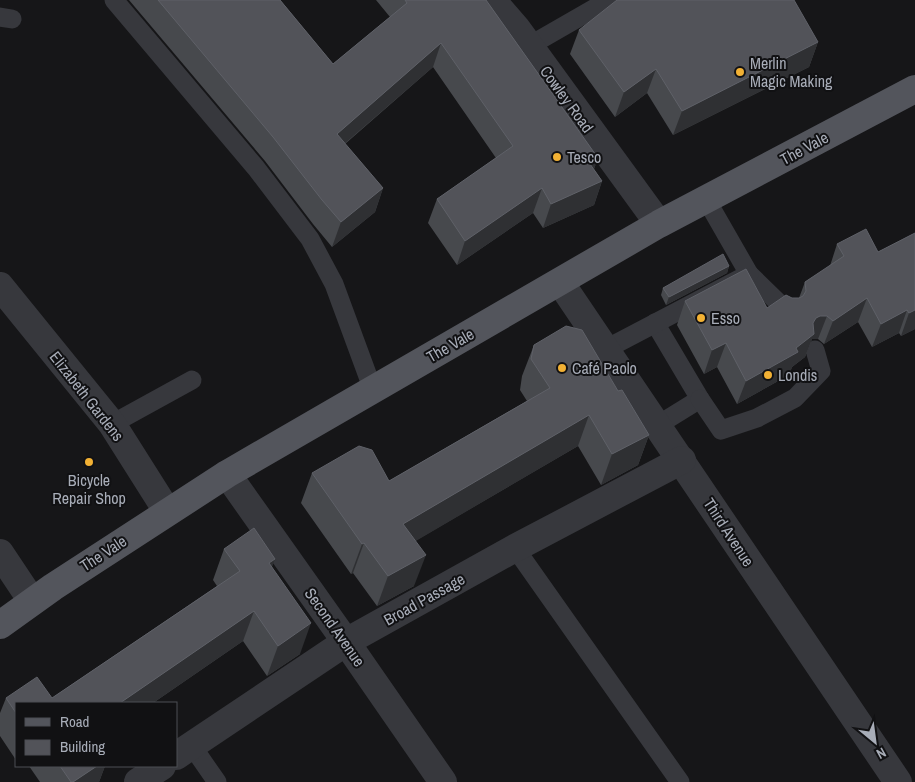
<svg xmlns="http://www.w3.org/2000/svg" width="915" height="782" font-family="'Archivo Narrow',sans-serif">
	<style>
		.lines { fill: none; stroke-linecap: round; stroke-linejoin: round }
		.lane { stroke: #37383d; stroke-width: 19 }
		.street { stroke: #37383d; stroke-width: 28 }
		.primary { stroke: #53555c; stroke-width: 28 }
		.wall { fill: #47494d }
		.shaded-wall { fill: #2f3033 }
		.building { fill: #525359; stroke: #5f6168 }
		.poi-dot { fill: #f2b134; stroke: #111113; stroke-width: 2 }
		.labels { text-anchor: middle; stroke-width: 4; stroke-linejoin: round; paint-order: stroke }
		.poi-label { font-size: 16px; fill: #a8adb8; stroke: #111113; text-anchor: start }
		.street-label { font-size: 16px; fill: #a8adb8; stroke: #111113 }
	</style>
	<rect width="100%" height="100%" fill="#161618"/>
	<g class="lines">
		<!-- lane -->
		<g class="lane">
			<polyline points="114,0 256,168 310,239 334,284 373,390"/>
			<polyline points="0,17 12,19"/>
			<polyline points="529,46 609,0"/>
			<polyline points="749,274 787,311"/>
			<polyline points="655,323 700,399 658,425"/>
			<polyline points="606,349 749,274 706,199"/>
			<polyline points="700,399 721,430 757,418 795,398 821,371 815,350"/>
			<polyline points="112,424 192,380"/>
			<polyline points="515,548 680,782"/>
			<polyline points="192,746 217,782"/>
		</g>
		<!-- street -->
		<g class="street">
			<polyline points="492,0 517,29 659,224"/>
			<path d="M560 282C674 448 785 616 898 782"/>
			<polyline points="0,286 112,424 167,511"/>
			<polyline points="227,474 346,642 443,782"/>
			<polyline points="0,553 32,601"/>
			<polyline points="176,756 346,642 515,548 682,460"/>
			<polyline points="138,782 162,766"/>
		</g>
		<!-- primary -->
		<polyline class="primary" points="0,625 53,587 227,474 659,224 915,89"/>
	</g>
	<!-- wall -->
	<g class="wall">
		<polygon points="129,0 280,0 333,64 390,17 376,0 486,0 598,158 594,169 602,181 594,205 543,228 533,213 457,265 428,223 437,199 496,158 433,67 345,144 383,188 375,212 332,247 313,224 265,161"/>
		<polygon points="579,30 818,42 809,67 673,135 647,93 615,117 570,54"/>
		<polygon points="915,233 915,329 901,336 899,333 872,347 858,322 824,344 818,339 812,339 805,357 792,367 789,375 737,404 717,367 704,374 677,325 685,301 767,308 792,298 799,298 805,282 830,266 837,244 878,252"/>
		<polygon points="729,266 727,273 666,305 661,295 663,288"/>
		<polygon points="534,345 618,391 649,435 638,465 601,485 578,446 415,541 414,586 377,606 353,573 351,574 301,503 312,473 389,481 527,401 520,390 522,376"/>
		<polygon points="224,549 272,567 300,654 267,676 243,641 153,703 16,703 16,760 0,736 0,713 6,698 52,698 217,586 213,580"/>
		<polygon points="29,766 105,766 99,782 40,782"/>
	</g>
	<!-- shaded-wall -->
	<g class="shaded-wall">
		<polygon points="818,42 809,67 673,135 682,111"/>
		<polygon points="441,43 433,67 328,158 337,134"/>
		<polygon points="656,69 647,93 615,117 624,92"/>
		<polygon points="598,158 589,182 590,164"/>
		<polygon points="602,181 594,205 543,228 551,204"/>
		<polygon points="383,188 375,212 332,247 341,222"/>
		<polygon points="542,188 533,213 457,265 465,241"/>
		<polygon points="729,266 727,273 666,305 669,297"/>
		<polygon points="867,298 858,322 824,344 833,321"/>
		<polygon points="907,310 899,333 872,347 881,324"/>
		<polygon points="915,310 915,329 901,336 909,313"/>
		<polygon points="820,316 827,316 818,339 812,339 805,357 792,367 789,375 737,404 746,381 813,323 816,318"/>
		<polygon points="726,343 717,367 704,374 712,350"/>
		<polygon points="589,415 578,446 392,555 403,524"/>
		<polygon points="649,435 638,465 601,485 612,454"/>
		<polygon points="364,543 353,573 351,574 362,544"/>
		<polygon points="426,555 414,586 377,606 388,576"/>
		<polygon points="275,559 264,589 269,563"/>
		<polygon points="254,611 243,641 153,703 120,703"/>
		<polygon points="311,623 300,654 267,676 278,646"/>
		<polygon points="97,766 105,766 99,782 73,782"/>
	</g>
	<!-- building -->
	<g class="building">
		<polygon points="158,0 280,0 333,64 407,3 405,0 486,0 598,158 590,164 602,181 551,204 542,188 465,241 437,199 513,146 441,43 337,134 383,188 341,222 322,200 273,137"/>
		<polygon points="617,0 794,0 818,42 682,111 656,69 624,92 579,30"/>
		<polygon points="866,229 878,252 915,233 915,310 909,313 907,310 881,324 867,298 833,321 827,316 820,316 816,318 813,323 814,334 796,348 798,352 746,381 726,343 712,350 685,301 746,269 767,308 786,295 792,298 799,298 803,296 806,291 805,282 844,256 837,244"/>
		<polygon points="723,254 729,266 669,297 663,288"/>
		<polygon points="566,326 582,330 618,391 622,390 649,435 612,454 589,415 403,524 426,555 388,576 364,543 362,544 312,473 359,446 372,450 389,481 550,388 531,359 534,345"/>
		<polygon points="254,528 275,559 269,563 311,623 278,646 254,611 120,703 16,703 16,713 6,698 37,677 52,698 240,571 224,549"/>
		<polygon points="60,766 97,766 73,782 71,782"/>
	</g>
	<!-- markers -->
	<g class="poi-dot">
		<circle cx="740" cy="72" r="5"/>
		<circle cx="557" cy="157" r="5"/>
		<circle cx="701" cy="318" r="5"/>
		<circle cx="562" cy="368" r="5"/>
		<circle cx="768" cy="375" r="5"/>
		<circle cx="89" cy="462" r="5"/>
	</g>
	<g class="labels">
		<!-- poi labels -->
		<g class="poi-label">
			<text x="750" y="69">Merlin<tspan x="750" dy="18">Magic Making</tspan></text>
			<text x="567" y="163">Tesco</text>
			<text x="711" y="324">Esso</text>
			<text x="572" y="374">Café Paolo</text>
			<text x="778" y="381">Londis</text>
			<text x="89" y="486" text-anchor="middle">Bicycle<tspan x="89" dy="18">Repair Shop</tspan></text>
		</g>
		<!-- street labels -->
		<g class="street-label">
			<text transform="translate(567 99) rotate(54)" y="6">Cowley Road</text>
			<text transform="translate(804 148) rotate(-28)" y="6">The Vale</text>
			<text transform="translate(450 345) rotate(-30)" y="6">The Vale</text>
			<text transform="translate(87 396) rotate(52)" y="6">Elizabeth Gardens</text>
			<text transform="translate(729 532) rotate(57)" y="6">Third Avenue</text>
			<text transform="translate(103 553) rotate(-33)" y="6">The Vale</text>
			<text transform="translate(424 599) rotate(-29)" y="6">Broad Passage</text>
			<text transform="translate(335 627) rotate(55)" y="6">Second Avenue</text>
		</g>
	</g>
	<!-- legend -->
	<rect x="15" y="702" width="162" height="65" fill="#111113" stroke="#4d4f55"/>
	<rect x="25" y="718" width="25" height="8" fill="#53555c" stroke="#4d4f55"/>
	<text x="60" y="727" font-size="15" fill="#a8adb8">Road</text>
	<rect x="25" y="740" width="25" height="15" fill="#525359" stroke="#4d4f55"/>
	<text x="60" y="752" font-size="15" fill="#a8adb8">Building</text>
	<!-- north arrow -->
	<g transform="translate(875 742) rotate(151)" stroke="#111113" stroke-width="4" paint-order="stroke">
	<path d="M0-4L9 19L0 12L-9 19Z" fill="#a8adb8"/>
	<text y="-8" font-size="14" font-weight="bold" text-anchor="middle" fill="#a8adb8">N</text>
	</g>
</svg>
